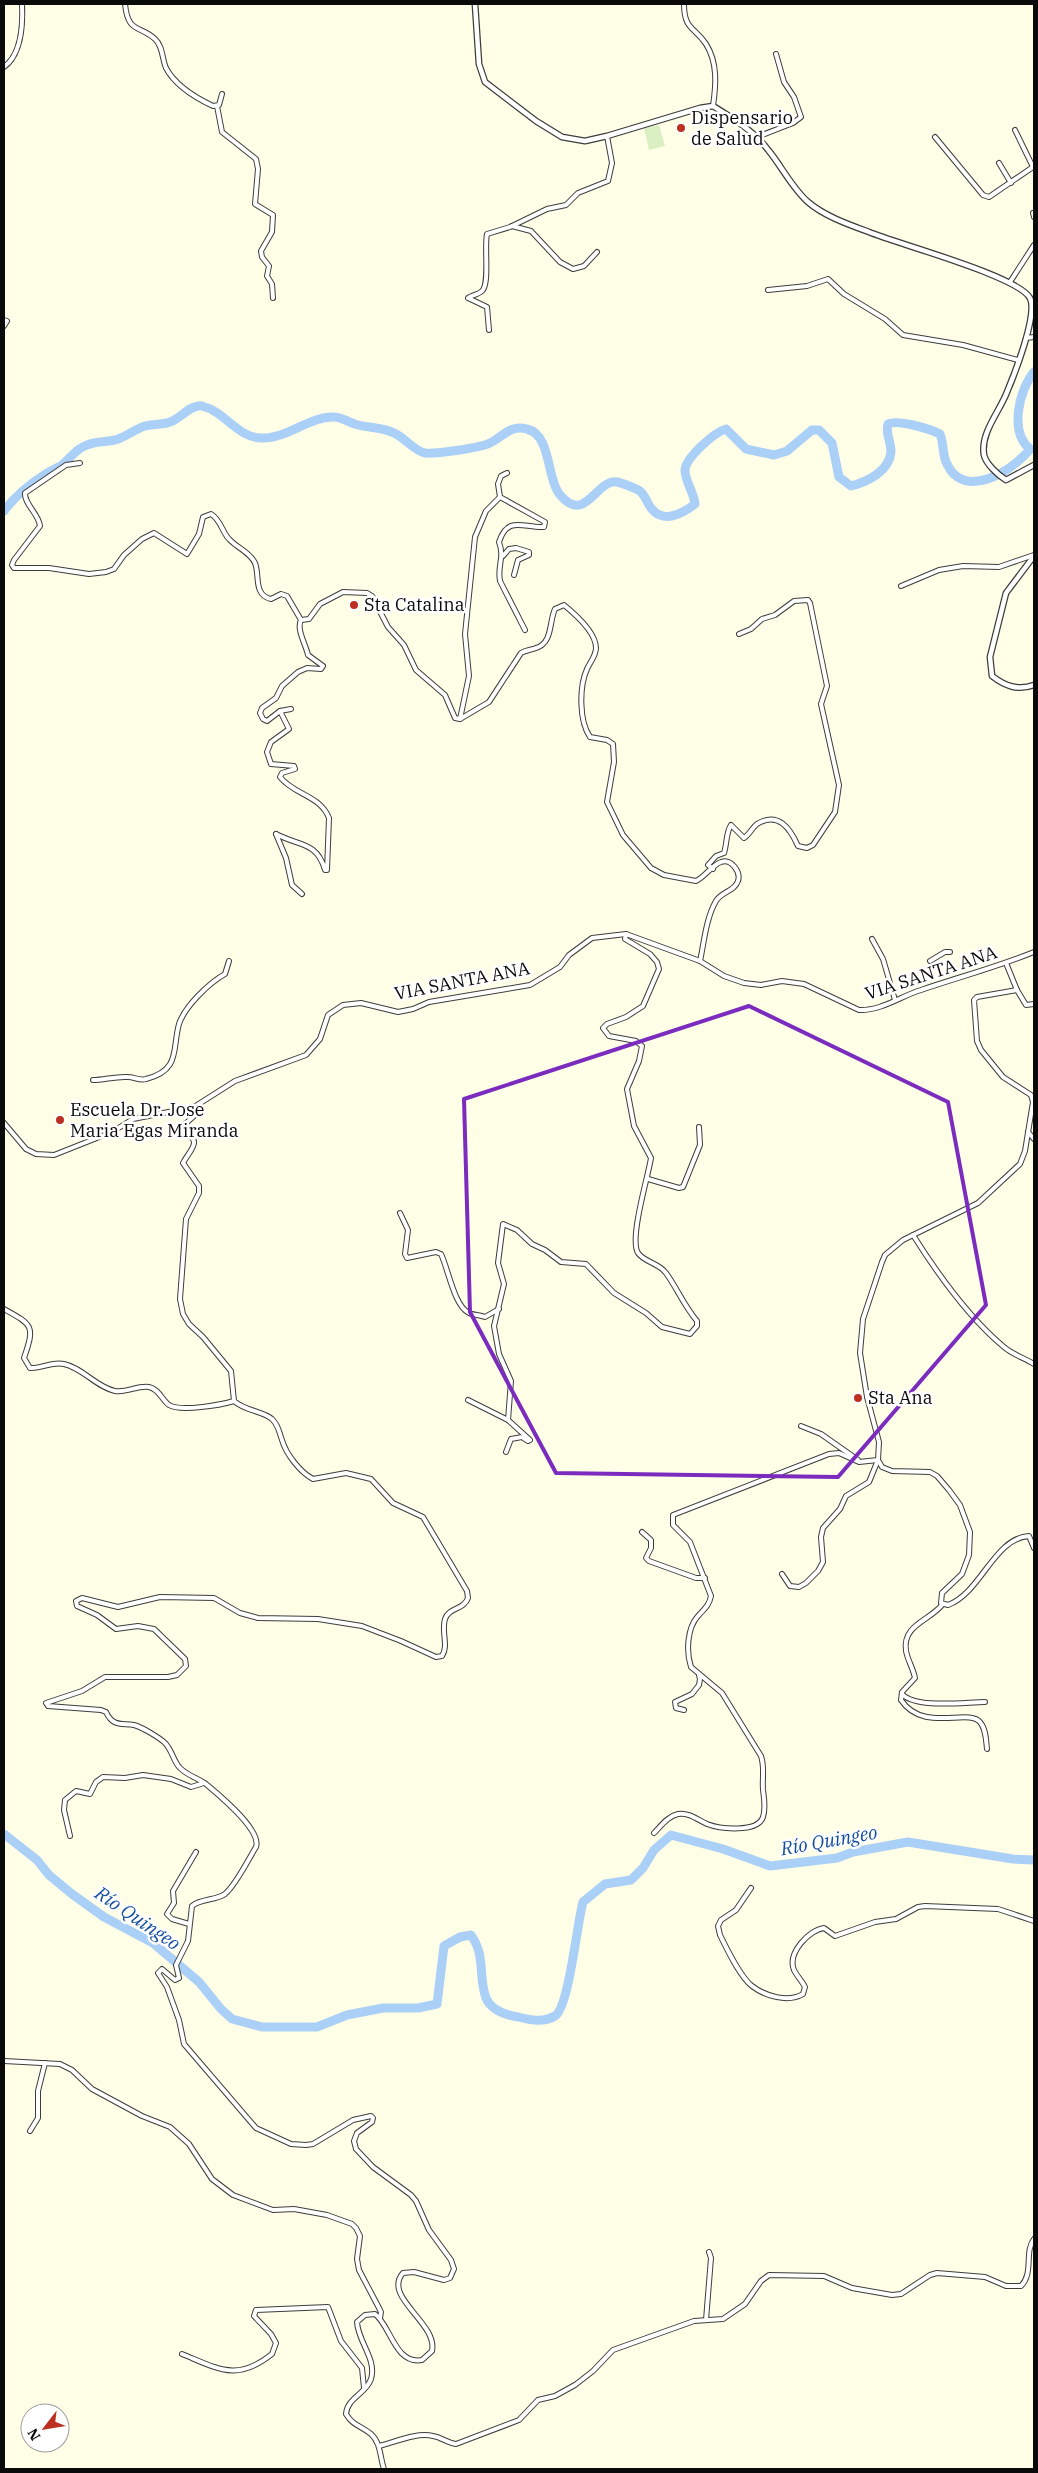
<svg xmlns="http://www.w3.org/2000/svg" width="1038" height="2473" font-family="'IBM Plex Serif',serif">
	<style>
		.pitch { fill: #daf0c3 }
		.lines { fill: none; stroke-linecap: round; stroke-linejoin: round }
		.river { stroke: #abd0f7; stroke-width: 9 }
		.minor-casing { stroke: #3d3d3d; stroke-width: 6 }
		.tertiary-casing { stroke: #3d3d3d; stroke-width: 7 }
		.minor { stroke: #fff; stroke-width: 4 }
		.tertiary { stroke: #fff; stroke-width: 4.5 }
		.marked { fill: none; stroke: #7b2cbf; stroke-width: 4; stroke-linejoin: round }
		.poi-dot { fill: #bc2f21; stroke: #fff; stroke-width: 2 }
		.labels { text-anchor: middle; stroke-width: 5; stroke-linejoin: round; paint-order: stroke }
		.poi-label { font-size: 18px; fill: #0a0a0a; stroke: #fff; text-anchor: start }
		.street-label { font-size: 18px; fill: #0a0a0a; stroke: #fff }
		.water-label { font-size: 19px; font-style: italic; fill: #134d9d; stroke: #fff }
	</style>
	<rect width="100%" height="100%" fill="#fffee7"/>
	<!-- pitch -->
	<polygon class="pitch" points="659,125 665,146 649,150 644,128"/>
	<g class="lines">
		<!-- river -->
		<g class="river">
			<path d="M4 511C15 496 31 483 47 473 52 470 57 468 62 465 71 458 75 449 87 445 97 441 106 442 115 440 126 437 135 429 145 426 153 424 162 425 170 422 181 418 191 404 202 406 226 412 238 439 263 438 288 438 310 416 334 417 342 417 350 423 358 425 370 428 382 427 394 433 404 437 414 451 425 453 436 454 480 448 490 443 503 437 510 424 527 429 552 435 546 480 561 496 586 524 596 479 617 482 622 483 635 488 640 491 645 495 647 503 651 508 663 524 682 514 695 504 694 492 685 482 685 470 686 457 715 432 726 429L746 449 774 455 787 451 812 430H819L832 443 839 477 851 486C867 482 890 471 891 451 891 442 885 433 888 424 898 419 930 429 940 434 944 443 942 455 947 464 964 501 1013 471 1030 449 1009 432 1019 390 1034 372"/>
			<path d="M4 1834 37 1860 49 1875 72 1894 104 1917 153 1943 199 1982 221 2009 232 2019 262 2027H317L347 2015 383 2008H418L437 2004 444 1946 460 1937 471 1935C486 1956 478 1977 486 1998 491 2010 506 2015 518 2017 530 2020 543 2023 555 2016 569 2007 577 1923 583 1902L605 1884 631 1880 643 1868 654 1850 671 1835 723 1849 770 1866 837 1858 853 1852 908 1842 1013 1859 1034 1860"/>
		</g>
		<!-- minor casing -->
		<g class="minor-casing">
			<g id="minor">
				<path d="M125 4C128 34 140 25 155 39 163 46 162 59 166 68 175 85 196 98 213 106L219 105 222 94"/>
				<path d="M684 4C684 30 695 27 706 44 718 63 716 85 713 106"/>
				<path d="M4 67C22 54 23 25 22 4"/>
				<polyline points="217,106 222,132 256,159 258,169 255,204 273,215 272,232 261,251 262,257 269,266 267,276 272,284 273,298"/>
				<polyline points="757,137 793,123 801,117 794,97 784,82 776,54"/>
				<polyline points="935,137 983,195 989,197 1033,167 1015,130"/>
				<polyline points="999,163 1011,183"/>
				<polyline points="1033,213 1034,217"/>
				<polyline points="512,226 531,231 560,262 573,269 584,266 597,252"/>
				<polyline points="1010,282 1034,245"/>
				<polyline points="768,290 807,286 828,279 844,294 885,319 903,335 963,345 1018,360"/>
				<polyline points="4,320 7,321 4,326"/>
				<path d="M489 330 487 307 468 298C472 295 478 295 482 291 490 284 484 247 487 234L510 227 547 209 566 205 578 193 608 181 612 163 607 136"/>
				<polyline points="1026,338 1034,337"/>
				<path d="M80 463 66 465 25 493C24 504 39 514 40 526L14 560 12 565 14 568H49L89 574 106 572 114 569 124 555 142 539 154 533 187 554 199 534 203 517 211 514C221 520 222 532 229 539 237 548 250 552 255 563 260 575 253 595 271 599L281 594 287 596 301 620C296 629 306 645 308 655L323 666 321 669 307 668 298 672 282 686 276 698 262 708 260 713 263 719 267 721 280 711 291 709"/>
				<path d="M507 473 501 476 498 484 500 497 545 522 544 527C523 528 508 515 499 542 505 558 497 565 500 581L525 630"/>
				<polyline points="503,556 509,549 516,548 529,552 529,555 518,560 514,575"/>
				<polyline points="901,586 939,570 963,566 999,567 1034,555"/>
				<path d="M301 620 309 619 320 604 343 592 367 593 372 596 388 627 404 645 416 670 445 695 455 718 460 719 489 702 521 653C526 650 531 650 536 648 553 643 549 621 555 609L564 605C575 614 596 633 596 648 596 656 590 662 587 669 579 687 579 721 590 737L607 740 613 744 614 762 607 802 623 835 651 868 664 875 696 881C705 877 712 865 721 862 731 858 741 872 738 881 735 891 721 892 716 901 706 918 704 943 700 961"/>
				<polyline points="460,719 469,676 465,634 475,537 486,511 500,497"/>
				<path d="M276 834C298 846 317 841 325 870H327L329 818C320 795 294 795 280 777L282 773 295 769 294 766 271 764 267 752 271 742 289 729 280 711"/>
				<polyline points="276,834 286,858 292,885 302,894"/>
				<path d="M713 869 708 865 716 856 724 853C727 844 726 832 731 825L744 838C749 835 752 828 757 824 778 811 790 828 798 846L807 848 813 845 835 812 839 785 821 704 827 686 810 603 808 600 794 601 775 615 762 619 751 629 739 634"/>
				<polyline points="872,939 883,959 895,1000"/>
				<polyline points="930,961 945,952 950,952"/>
				<polyline points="1006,963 1017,990"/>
				<path d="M1034 1004 1026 1005 1017 990 977 997 974 1000 977 1041 981 1050 1003 1077 1031 1095 1033 1102 1025 1151 1020 1164 978 1203 903 1240 885 1255 882 1262 863 1319 860 1353 867 1397 879 1442 878 1460 882 1467 892 1471 930 1472 937 1476 949 1490 960 1505 970 1532 969 1555 962 1574 942 1593 941 1603 948 1605C981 1593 994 1538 1029 1536L1034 1548"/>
				<path d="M93 1080C104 1080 116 1076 128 1077 134 1077 140 1081 146 1079 181 1070 172 1049 179 1024 185 1006 209 983 225 974L229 961"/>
				<path d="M194 1107V1116L184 1125 182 1133C205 1139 189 1151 183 1163L199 1186V1193L186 1219 180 1299 183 1314 189 1324 203 1337 231 1371 234 1401C245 1411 263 1411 272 1419 279 1426 279 1432 282 1440 286 1454 300 1472 313 1479L346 1473 371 1479 393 1503 423 1517 467 1591 468 1598C464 1610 449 1607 445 1619 441 1631 449 1646 442 1656L436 1657 401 1641 362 1626 318 1619 258 1618 240 1613 214 1598 160 1597 118 1607 82 1598 76 1601 77 1606 97 1615 116 1629 138 1626 154 1629 185 1659 186 1666 177 1675 168 1677H105L82 1691 46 1703 48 1706 101 1710 106 1712C113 1727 121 1723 134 1725 142 1727 158 1737 164 1742 172 1749 173 1761 180 1768 188 1776 198 1778 206 1784 219 1795 262 1830 256 1847 248 1860 236 1885 225 1894 215 1901 201 1898 192 1906L188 1941 176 1965 179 1978 175 1980 162 1969 158 1973 167 1987 179 2020 184 2044 256 2128 291 2144 306 2145 313 2144 353 2120 371 2116 373 2118 372 2122 357 2133 354 2141 356 2149 373 2167 411 2195 416 2201 429 2230 451 2260 454 2269 450 2278 444 2280 414 2272 403 2273C382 2297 438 2323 432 2351L422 2360C395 2365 391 2326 375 2314L365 2315 357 2322C358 2342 377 2359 371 2379 366 2394 347 2398 346 2414 353 2426 362 2426 371 2434 381 2443 380 2458 384 2469"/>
				<path d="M4 1123 26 1149 36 1154 54 1155 112 1132 133 1119 194 1107 235 1081 306 1055 320 1039 328 1015 343 1005 361 1003 398 1012 413 1009 429 1002 530 985 560 967 569 955 592 938 626 934 700 961 724 976 744 983 761 985 782 981 804 984 859 1010C881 1011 901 996 921 990 959 977 997 967 1034 952"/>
				<polyline points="1028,1132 1034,1139"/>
				<polyline points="648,1179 679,1188 683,1187 700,1145 699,1127"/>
				<path d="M400 1213 408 1230 405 1254 407 1258 436 1252 441 1254C448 1268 454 1306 469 1313 473 1315 480 1315 485 1317L499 1309"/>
				<path d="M913 1235C937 1273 969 1318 1004 1347 1012 1354 1024 1358 1034 1364"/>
				<path d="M4 1309C33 1325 35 1326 24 1358L30 1368C42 1369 52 1361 64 1364 83 1368 96 1387 115 1391 127 1393 138 1385 149 1387 159 1389 162 1400 169 1405 181 1412 220 1405 234 1401"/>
				<path d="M468 1400 508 1420 511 1381 499 1354 494 1326 504 1284 498 1263 503 1224 517 1230 532 1244 545 1250 561 1262 586 1264 614 1293 646 1313 662 1327 690 1334 697 1326V1321C684 1306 677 1288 666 1273 659 1263 644 1262 638 1253 629 1239 648 1177 651 1158L634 1126 627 1089 639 1061 642 1046 636 1041 609 1036 603 1028 607 1024 626 1017 643 1006 659 969 657 962 650 954 625 939 626 934"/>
				<polyline points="801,1426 821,1434 858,1460"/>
				<polyline points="506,1452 511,1439 522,1437 528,1441 530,1440 508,1420"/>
				<polyline points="642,1532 651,1540 651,1548 646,1558 649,1561 696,1578 705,1578"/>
				<polyline points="782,1574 790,1586 799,1587 806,1583 818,1571 823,1562 821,1537 823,1528 840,1509 846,1496 869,1482 878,1460"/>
				<path d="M942 1605C929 1621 902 1625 906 1651 908 1661 913 1668 915 1678L902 1692 901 1700C923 1733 968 1708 980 1722 986 1729 986 1740 987 1749"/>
				<path d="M902 1694C916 1709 965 1702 985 1702"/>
				<polyline points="684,1710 676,1708 675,1702 692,1694 699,1685 700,1679 699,1675"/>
				<path d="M654 1833C661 1826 668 1816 678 1814 688 1812 698 1820 707 1824 720 1829 758 1833 763 1817 766 1808 764 1798 763 1790 762 1777 765 1768 761 1756L722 1693 691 1667C686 1652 687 1628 698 1616 704 1609 709 1606 711 1596L690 1542 673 1525V1515L829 1454 839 1453 859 1462 878 1460"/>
				<polyline points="70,1836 64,1810 65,1800 76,1791 90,1794 96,1782 103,1777 125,1778 143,1775 171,1779 191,1787 204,1783"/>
				<path d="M751 1888 736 1910 721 1920 718 1926 720 1935C727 1949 740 1977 752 1986 765 1996 788 2003 803 1994L805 1987C802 1981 797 1976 794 1970 787 1953 809 1930 824 1928L835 1936 875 1922 896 1919 918 1907 925 1906 998 1909 1034 1921"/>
				<polyline points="189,1924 172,1919 167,1914 174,1903 173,1891 196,1852"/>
				<polyline points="4,2061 60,2064 72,2070 92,2089 142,2116 170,2127 189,2144 212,2179 233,2195 273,2210 294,2209 327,2215 352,2224 356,2228 360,2236 357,2259 359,2270 378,2306 381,2312 380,2318"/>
				<polyline points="30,2131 38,2118 38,2091 45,2063"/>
				<polyline points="706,2320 711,2258 709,2252"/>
				<path d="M182 2354C219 2369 237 2382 272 2354L276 2343 271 2334 254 2316 256 2310 328 2307 341 2341 362 2368 364 2388"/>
				<path d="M379 2446C396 2442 416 2432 433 2436 441 2437 447 2443 456 2444L519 2420 538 2400 555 2396 575 2385 593 2371 613 2350 694 2321 723 2319 745 2304 761 2281 769 2275 824 2276 852 2288 892 2295 901 2294 930 2275 937 2273 985 2277 1006 2286H1021C1034 2273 1024 2252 1034 2239"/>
			</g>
		</g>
		<!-- tertiary casing -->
		<g class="tertiary-casing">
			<g id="tertiary">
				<path d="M475 4 479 64 485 82 536 121 562 137 585 141 607 136 700 108 713 106C734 119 754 131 769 151 782 167 792 188 808 202 824 216 850 225 869 232 898 244 1018 276 1030 298 1038 314 1015 373 1007 392 1000 411 980 433 984 455 986 464 998 475 1006 480L1034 465"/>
				<path d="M1034 556 1006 593 990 657 992 676C1005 686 1018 691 1034 685"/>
			</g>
		</g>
		<!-- minor -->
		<use href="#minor" class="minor"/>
		<!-- tertiary -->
		<use href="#tertiary" class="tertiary"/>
	</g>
	<!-- marked area -->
	<path class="marked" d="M749 1006 948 1102 986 1305 838 1477 556 1473 470 1312 464 1099Z"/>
	<!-- markers -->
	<g class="poi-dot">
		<circle cx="681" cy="128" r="5"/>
		<circle cx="354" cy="605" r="5"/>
		<circle cx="60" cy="1120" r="5"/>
		<circle cx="858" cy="1398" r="5"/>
	</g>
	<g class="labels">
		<!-- poi labels -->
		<g class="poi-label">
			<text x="691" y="124">Dispensario<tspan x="691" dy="21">de Salud</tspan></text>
			<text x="364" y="611">Sta Catalina</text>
			<text x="70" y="1116">Escuela Dr. Jose<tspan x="70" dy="21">Maria Egas Miranda</tspan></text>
			<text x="868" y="1404">Sta Ana</text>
		</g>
		<!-- street labels -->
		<g class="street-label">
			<text transform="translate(931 973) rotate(-18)" y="6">VIA SANTA ANA</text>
			<text transform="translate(462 981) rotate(-11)" y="6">VIA SANTA ANA</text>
		</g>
		<!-- water labels -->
		<g class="water-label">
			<text transform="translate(829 1840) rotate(-10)" y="7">Río Quingeo</text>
			<text transform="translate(138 1918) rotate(34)" y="7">Río Quingeo</text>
		</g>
	</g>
	<!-- border -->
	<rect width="1038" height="2473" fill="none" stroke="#0a0a0a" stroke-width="10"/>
	<!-- north arrow -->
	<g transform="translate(45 2428) rotate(239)"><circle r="24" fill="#ffffff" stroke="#9d9d9d"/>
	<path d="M0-4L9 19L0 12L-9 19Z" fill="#bc2f21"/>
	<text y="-8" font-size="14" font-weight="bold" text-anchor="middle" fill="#0a0a0a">N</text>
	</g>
</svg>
